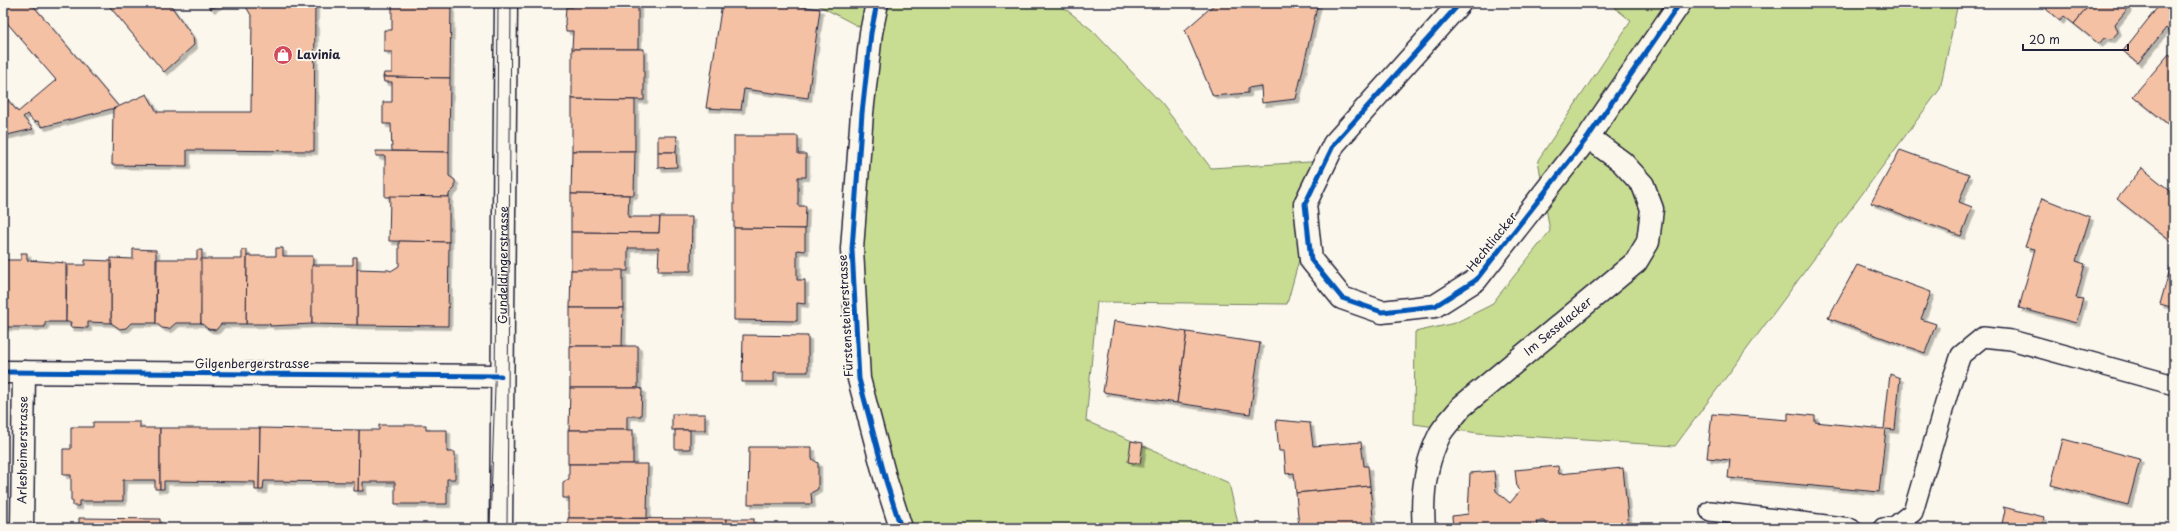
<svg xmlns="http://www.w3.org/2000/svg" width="2177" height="531" font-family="'Playpen Sans',sans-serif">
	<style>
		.green { fill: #c9dd92; stroke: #768066 }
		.building { fill: #f4c1a4; stroke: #22223b; filter: url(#shadow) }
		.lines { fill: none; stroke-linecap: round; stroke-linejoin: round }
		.service-casing { stroke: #22223b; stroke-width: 22 }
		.minor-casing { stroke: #22223b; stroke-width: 25 }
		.secondary-casing { stroke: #22223b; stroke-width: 25 }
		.service { stroke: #fbf7ec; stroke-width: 19 }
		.minor { stroke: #fbf7ec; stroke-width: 22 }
		.secondary { stroke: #fbf7ec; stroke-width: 22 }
		.tram { stroke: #22223b; stroke-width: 1 }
		.cycleway-casing { stroke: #fbf7ec; stroke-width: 8 }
		.cycleway { stroke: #0057b8; stroke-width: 5 }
		.labels { text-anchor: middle; stroke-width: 4; stroke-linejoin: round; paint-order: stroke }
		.poi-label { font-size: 12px; font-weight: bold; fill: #22223b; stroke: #fbf7ec; text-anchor: start }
		.street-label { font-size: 12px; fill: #22223b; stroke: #fbf7ec }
	</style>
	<defs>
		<filter id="shadow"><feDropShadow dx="3.5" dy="3.5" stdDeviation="0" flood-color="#0004"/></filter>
	</defs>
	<rect width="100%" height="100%" fill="#fbf7ec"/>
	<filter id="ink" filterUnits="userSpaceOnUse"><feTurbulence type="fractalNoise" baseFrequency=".025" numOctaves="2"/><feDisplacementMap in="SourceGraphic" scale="8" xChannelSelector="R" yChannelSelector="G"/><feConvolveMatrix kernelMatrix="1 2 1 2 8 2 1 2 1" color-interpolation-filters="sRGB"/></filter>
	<g filter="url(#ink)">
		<!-- green -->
		<g class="green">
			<polygon points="814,3 1058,3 1092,30 1162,104 1211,168 1326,161 1287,304 1097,302 1086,421 1229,483 1239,528 901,528 859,379 852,249 871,33"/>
			<polygon points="1609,3 1958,3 1940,89 1675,446 1478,433 1414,424 1415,332 1455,323 1491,305 1550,231 1538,160 1631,21"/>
		</g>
		<!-- building -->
		<g class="building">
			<polygon points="3,3 31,3 119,107 42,127 38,121 34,122 27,114 23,117 33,129 3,136 3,94 18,112 56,80 3,18"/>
			<polygon points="114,3 169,3 193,37 194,45 164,72 110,7"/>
			<polygon points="207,3 221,3 211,9"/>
			<polygon points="244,3 315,3 314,151 187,150 187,166 112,165 113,109 147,94 157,112 251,112 252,17"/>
			<polygon points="392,3 451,3 450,78 383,77 384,73 392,73 392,52 384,52 384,30 392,30"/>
			<polygon points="573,3 638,3 638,49 572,49 573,31 566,31 565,22 566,7 573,7"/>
			<polygon points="722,3 778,3 820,9 808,98 744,89 741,110 706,108"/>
			<polygon points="1216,3 1318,3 1296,99 1262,103 1261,86 1248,88 1248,93 1213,96 1185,30"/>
			<polygon points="2051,3 2091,3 2074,24 2064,16 2060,21 2046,9"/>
			<polygon points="2091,3 2124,3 2129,7 2115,24 2118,32 2112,39 2104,38 2099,44 2074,24"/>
			<polygon points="2161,3 2174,3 2174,35 2166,28 2138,63 2123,51"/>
			<polygon points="572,49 644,49 644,100 572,99"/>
			<polygon points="2169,54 2174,58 2174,129 2133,96"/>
			<polygon points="383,77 450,78 449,152 392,151 391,124 383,124 383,102 392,102 392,82 384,82"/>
			<polygon points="572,99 635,100 635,151 572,151"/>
			<polygon points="658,136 677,136 676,152 658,152"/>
			<polygon points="734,136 798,136 798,154 806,154 806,177 798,177 798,206 806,206 805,229 734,228"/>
			<polygon points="1900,150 1969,175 1959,202 1972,207 1961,236 1871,203"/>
			<polygon points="376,151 449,152 449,176 455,180 455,188 449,194 449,197 385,197 385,156 376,156"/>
			<polygon points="572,151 635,151 634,195 571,194"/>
			<polygon points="658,152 676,152 677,167 658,168"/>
			<polygon points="2142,168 2174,194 2174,244 2117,199"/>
			<polygon points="571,194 629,195 628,217 660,217 659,233 571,232"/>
			<polygon points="390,196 449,197 449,242 389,241"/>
			<polygon points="2042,198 2090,217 2076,261 2085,264 2076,298 2083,299 2076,323 2019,308 2035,249 2025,247"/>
			<polygon points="660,217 692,217 691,271 658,271 659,248 628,248 628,271 571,270 571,232 659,233"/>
			<polygon points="734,228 805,229 805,251 797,250 797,280 805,280 805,304 797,303 797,321 734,320"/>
			<polygon points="399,241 449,242 448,326 357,325 357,269 389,270 391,271 399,266"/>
			<polygon points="276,248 283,248 283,256 313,256 312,324 270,326 270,324 246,324 247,256 276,256"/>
			<polygon points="133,249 156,250 156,323 131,323 126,328 120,329 111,323 111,258 133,259"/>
			<polygon points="197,250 202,250 201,323 176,323 169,329 162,328 156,323 157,259 197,259"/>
			<polygon points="242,250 247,250 246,324 221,324 216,330 208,329 201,323 201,259 242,259"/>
			<polygon points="21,253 27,253 27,260 66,263 66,322 45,322 45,327 4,327 3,262 4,260 21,260"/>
			<polygon points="353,257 357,257 357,325 312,324 312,265 353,265"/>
			<polygon points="85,260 111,261 111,323 88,322 88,328 70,327 71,322 66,322 67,265 85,265"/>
			<polygon points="2172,262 2174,264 2174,308 2160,304"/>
			<polygon points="1857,265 1931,292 1921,319 1936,324 1925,353 1828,318"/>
			<polygon points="571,270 623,270 623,308 570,308"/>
			<polygon points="570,308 623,308 622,346 570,346"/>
			<polygon points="1114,321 1187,332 1177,403 1103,392"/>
			<polygon points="1187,332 1260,343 1250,414 1177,403"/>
			<polygon points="743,335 808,336 808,372 774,372 774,382 742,382"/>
			<rect x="570" y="346" width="68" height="42"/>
			<polygon points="1890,374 1900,378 1895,430 1886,429 1879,492 1728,478 1730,460 1707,458 1712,414 1788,420 1788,413 1815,416 1815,422 1884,429"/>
			<polygon points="570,388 638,388 642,389 641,416 627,416 627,430 569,430"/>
			<rect x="672" y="414" width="33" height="16"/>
			<polygon points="1276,420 1310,423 1313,446 1361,442 1364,466 1368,466 1370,486 1296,493 1294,473 1286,474 1284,451 1279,451"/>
			<polygon points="93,422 140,422 140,428 160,428 160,489 155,489 155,480 123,480 123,501 79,501 79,506 73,506 73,501 71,501 71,475 63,475 63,449 71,449 71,427 93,427"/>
			<polygon points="379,425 426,425 426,430 447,430 447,452 455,452 455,479 447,479 447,504 395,504 395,482 363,482 363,491 358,491 359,430 379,430"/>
			<polygon points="160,428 260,428 259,490 255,490 255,482 164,481 164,489 160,489"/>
			<polygon points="260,428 359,430 358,491 354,491 354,482 264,481 263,490 259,490"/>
			<rect x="568" y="430" width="65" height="34"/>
			<rect x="675" y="430" width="15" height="19"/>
			<polygon points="2063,439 2140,459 2128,505 2051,485"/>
			<polygon points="1131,441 1143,443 1140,464 1128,462"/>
			<polygon points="749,447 812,447 812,459 818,463 818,489 811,493 812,504 748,504"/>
			<polygon points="569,464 648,464 647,518 569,518 569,498 563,498 563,482 569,479"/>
			<polygon points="1558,466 1559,474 1623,468 1629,528 1554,528 1554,524 1548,526 1544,521 1536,521 1537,528 1453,528 1452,516 1468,514 1470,473 1494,471 1496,491 1510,503 1520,491 1517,488 1515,470"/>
			<polygon points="1370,486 1374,528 1299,528 1296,493"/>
			<polygon points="2003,507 2044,517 2042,528 2001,528 2005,510"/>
			<polygon points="79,518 160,519 160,528 79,528"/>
			<polygon points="568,518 726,519 726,528 568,528"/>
			<rect x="726" y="519" width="28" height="9"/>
		</g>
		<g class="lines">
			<!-- service casing -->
			<g class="service-casing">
				<g id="service">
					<polyline points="1710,511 1851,528"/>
					<polyline points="1883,528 1894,527 1913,512 1951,383 1961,355 1983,337 2011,340 2174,385"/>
				</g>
			</g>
			<!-- minor casing -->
			<g class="minor-casing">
				<g id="minor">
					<polyline points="877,3 871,33 862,113 852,249 859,379 886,481 901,528"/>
					<polyline points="1460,3 1334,144 1305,204 1311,260 1342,298 1382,312 1435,306 1476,280 1588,137 1680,3"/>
					<polyline points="3,372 501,376"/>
					<path id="s1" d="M22 528 24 372"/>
					<path id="s2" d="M1424 528C1421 495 1425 464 1440 434 1445 425 1455 416 1461 407L1636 262 1648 242 1652 209 1643 185 1622 162 1588 137"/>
				</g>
			</g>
			<!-- secondary casing -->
			<g class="secondary-casing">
				<g id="secondary">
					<path id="s3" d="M501 528 506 3"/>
				</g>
			</g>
			<!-- service -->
			<use href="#service" class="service"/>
			<!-- minor -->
			<use href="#minor" class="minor"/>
			<!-- secondary -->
			<use href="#secondary" class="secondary"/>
			<!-- tram -->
			<g class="tram">
				<polyline points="490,528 495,387 498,3"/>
				<polyline points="507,528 511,3"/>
			</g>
			<!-- cycleway casing -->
			<g class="cycleway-casing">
				<g id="cycleway">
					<polyline points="877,3 871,33 862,113 852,249 859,379 886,481 901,528"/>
					<polyline points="1460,3 1334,144 1305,204 1311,260 1342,298 1382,312 1435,306 1476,280 1588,137 1680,3"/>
					<polyline points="3,372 501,376"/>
				</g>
			</g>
			<!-- cycleway -->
			<use href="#cycleway" class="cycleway"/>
		</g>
	</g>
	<!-- icons -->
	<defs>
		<g id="shop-disc" transform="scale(1)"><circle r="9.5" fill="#d1495b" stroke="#fbf7ec"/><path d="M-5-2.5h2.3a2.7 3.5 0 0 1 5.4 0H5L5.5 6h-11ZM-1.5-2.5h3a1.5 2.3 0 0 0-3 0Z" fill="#fff"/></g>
	</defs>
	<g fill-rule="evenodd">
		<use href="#shop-disc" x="283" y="55"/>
	</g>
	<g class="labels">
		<!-- poi labels -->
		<g class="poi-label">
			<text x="297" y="59">Lavinia</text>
		</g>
		<!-- street labels -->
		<g class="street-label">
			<text transform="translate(1492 242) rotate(-51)" y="4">Hechtliacker</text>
			<text dy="4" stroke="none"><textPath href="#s3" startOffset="263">Gundeldingerstrasse</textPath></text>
			<text transform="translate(846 316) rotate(-93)" y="4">Fürstensteinerstrasse</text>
			<text dy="4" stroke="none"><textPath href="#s2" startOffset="257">Im Sesselacker</textPath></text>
			<text x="252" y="368">Gilgenbergerstrasse</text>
			<text dy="4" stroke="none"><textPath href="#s1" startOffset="78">Arlesheimerstrasse</textPath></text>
		</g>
	</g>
	<!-- margin -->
	<rect width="2177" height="531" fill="none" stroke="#fbf7ec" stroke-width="16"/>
	<rect x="8" y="8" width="2161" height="515" fill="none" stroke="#22223b" stroke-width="1.5" filter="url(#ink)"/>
	<!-- scale -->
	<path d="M2023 44v6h105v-6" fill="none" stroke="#22223b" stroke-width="2"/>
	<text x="2029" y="44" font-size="12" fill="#22223b" stroke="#fbf7ec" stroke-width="3" paint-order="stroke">20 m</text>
</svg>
